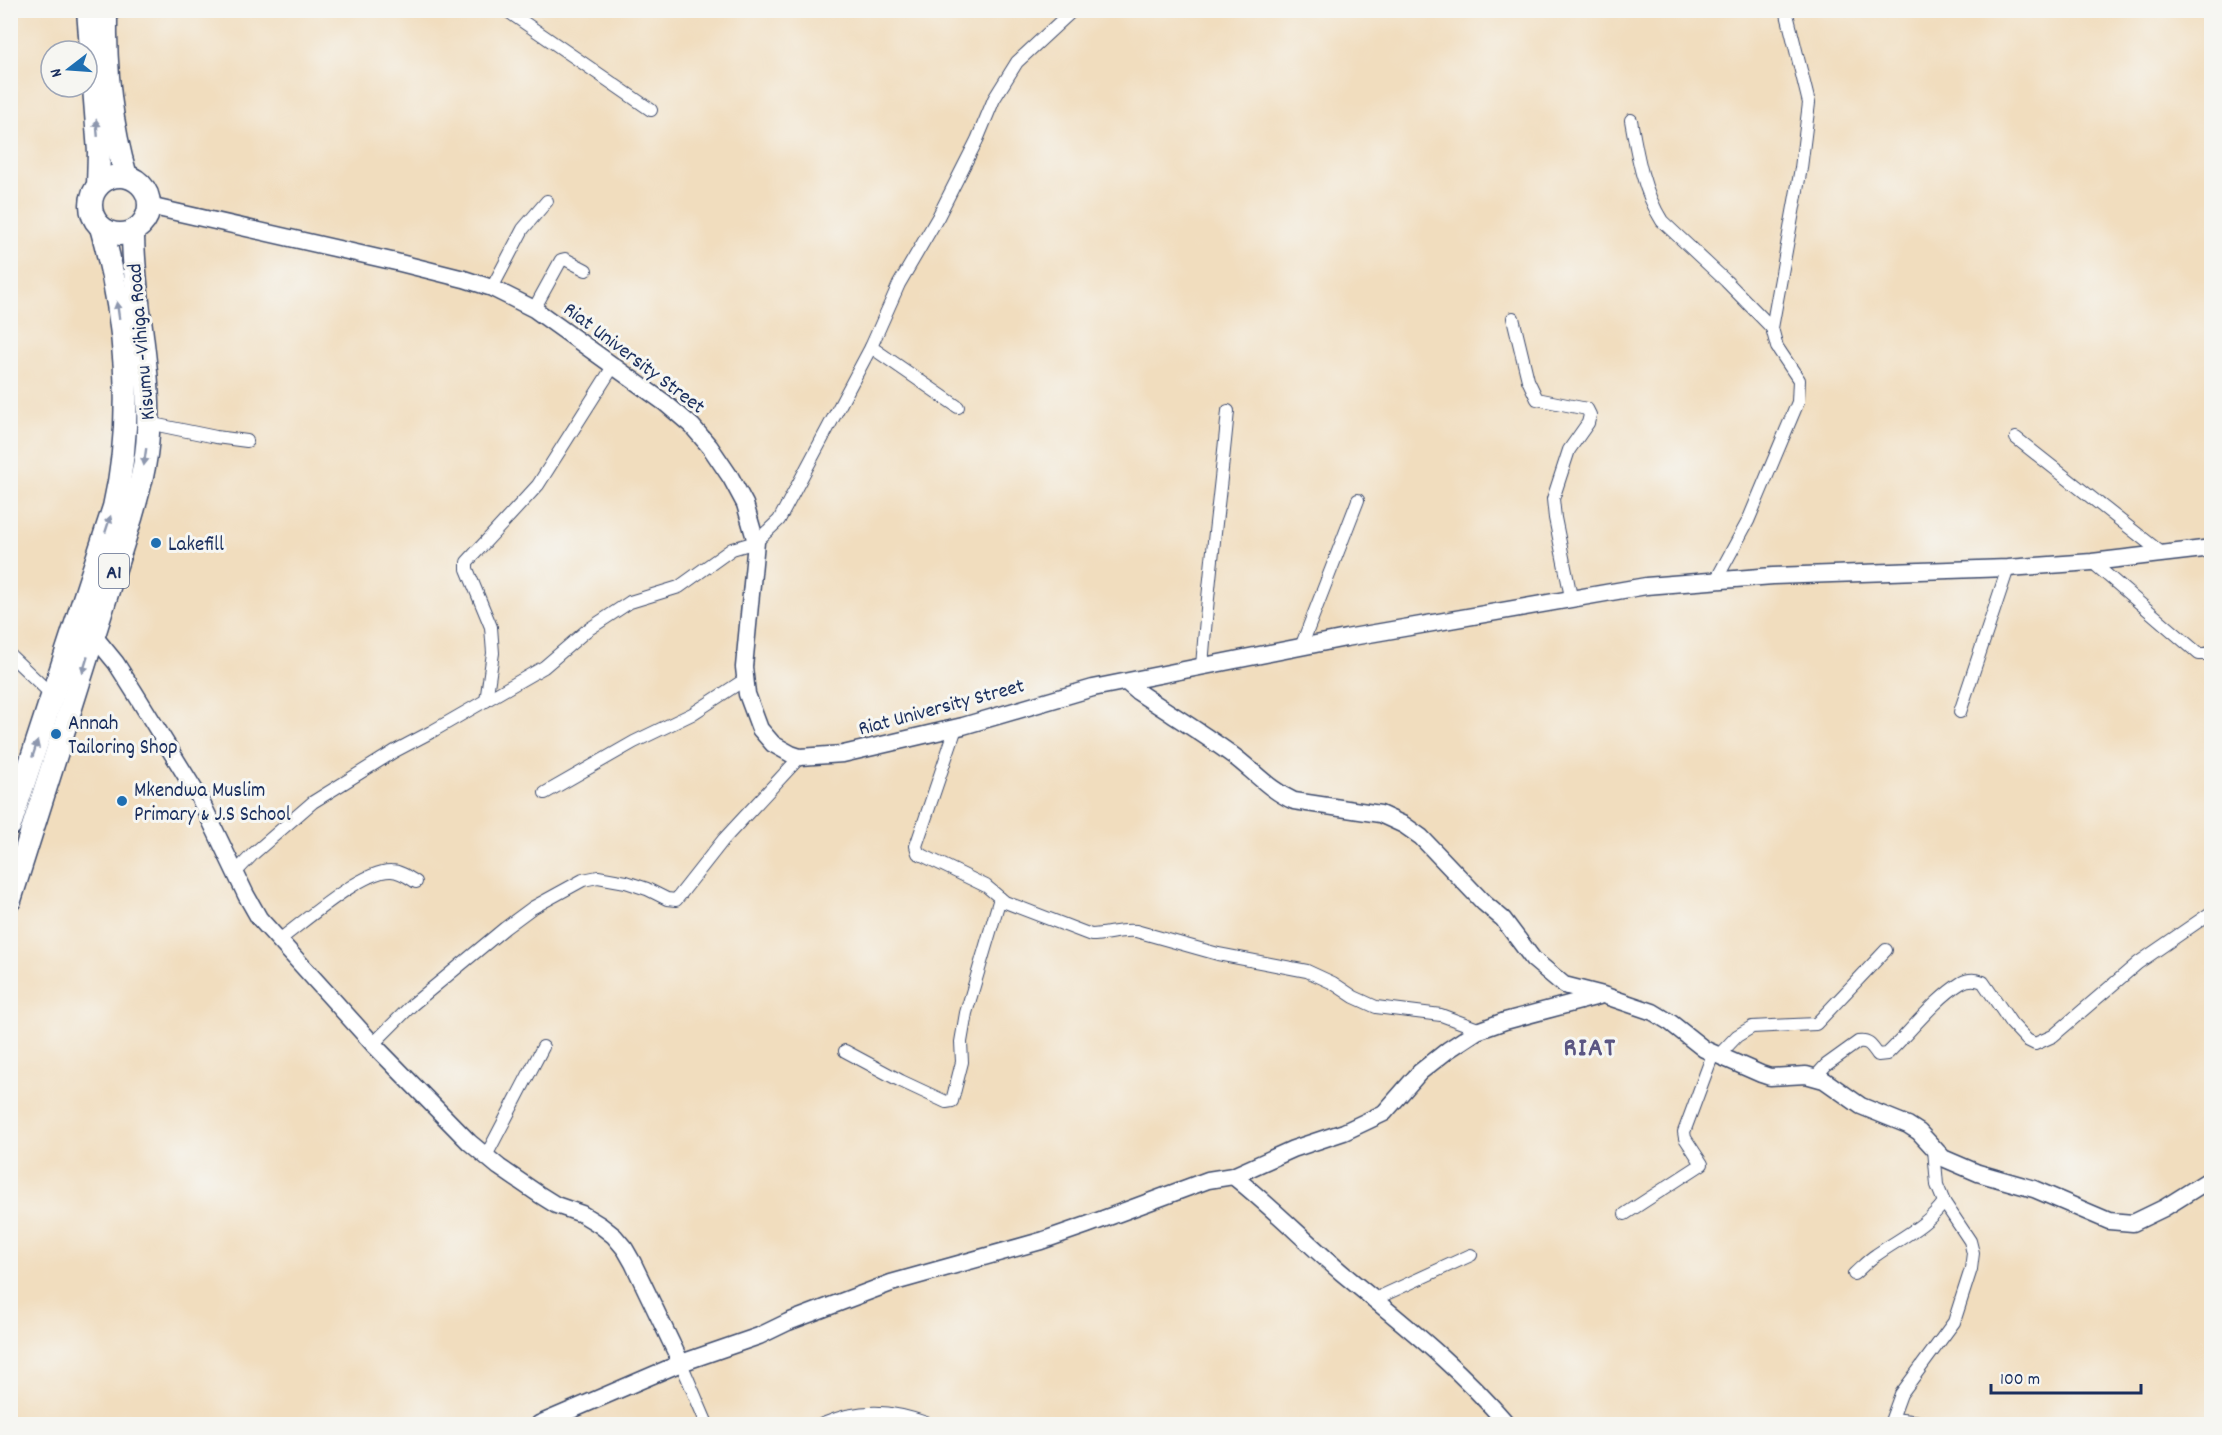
<svg xmlns="http://www.w3.org/2000/svg" width="2222" height="1435" font-family="Dekko,sans-serif">
	<style>
		.lines { fill: none; stroke-linecap: round; stroke-linejoin: round }
		.street-casing { stroke: #3b496c; stroke-width: 14 }
		.secondary-casing { stroke: #3b496c; stroke-width: 19 }
		.highway-casing { stroke: #3b496c; stroke-width: 25 }
		.street { stroke: #fff; stroke-width: 12 }
		.secondary { stroke: #fff; stroke-width: 16 }
		.highway { stroke: #fff; stroke-width: 22 }
		.oneway { fill: #8d97ae }
		.poi-dot { fill: #1f6fb2; stroke: #f6f6f2; stroke-width: 2 }
		.labels { text-anchor: middle; stroke-width: 6; stroke-linejoin: round; paint-order: stroke }
		.shield { fill: #f6f6f2; stroke: #5d6b8a; stroke-width: 1.5 }
		.shield-label { font-size: 20px; font-weight: bold; fill: #1b2f5e }
		.street-label { font-size: 21px; fill: #1b2f5e; stroke: #f6f6f2 }
		.poi-label { font-size: 21px; fill: #1b2f5e; stroke: #f6f6f2; text-anchor: start }
		.district-label { font-size: 27px; font-weight: bold; letter-spacing: 1.5px; fill: #5b5683; stroke: #f6f6f2 }
	</style>
	<rect width="100%" height="100%" fill="#f6f6f2"/>
	<filter id="ink" filterUnits="userSpaceOnUse"><feTurbulence type="fractalNoise" baseFrequency=".0167" numOctaves="2"/><feDisplacementMap in="SourceGraphic" scale="12" xChannelSelector="R" yChannelSelector="G"/><feConvolveMatrix kernelMatrix="1 2 1 2 8 2 1 2 1" color-interpolation-filters="sRGB"/></filter>
	<filter id="wash" filterUnits="userSpaceOnUse"><feTurbulence type="fractalNoise" baseFrequency=".008" numOctaves="4" result="noise"/><feDisplacementMap in="SourceGraphic" scale="24" xChannelSelector="R" yChannelSelector="G"/><feGaussianBlur stdDeviation="1.35" result="paint"/><feColorMatrix in="noise" values="0 0 0 0 0 0 0 0 0 0 0 0 0 0 0 0 0 1.4 0 .05"/><feComposite in="paint" operator="in"/></filter>
	<g filter="url(#wash)">
		<rect width="100%" height="100%" fill="#f1ddbe"/>
	</g>
	<g filter="url(#ink)">
		<g class="lines">
			<!-- street casing -->
			<g class="street-casing">
				<g id="street">
					<polyline points="506,10 651,110"/>
					<path d="M1631 120C1637 154 1643 191 1662 221L1726 281 1772 328"/>
					<polyline points="492,288 523,229 547,201"/>
					<polyline points="534,309 561,260 565,259 586,270"/>
					<polyline points="1513,318 1528,380 1537,399 1587,409 1590,415 1588,423 1569,450 1553,499 1555,518 1571,597"/>
					<polyline points="871,347 958,407"/>
					<polyline points="148,423 216,437 247,441"/>
					<polyline points="2016,438 2164,555"/>
					<polyline points="2092,562 2199,654 2206,654 2212,651"/>
					<polyline points="1716,580 1748,521 1798,402 1799,380 1777,347 1772,328 1801,168 1809,103 1786,10"/>
					<polyline points="1301,647 1358,500"/>
					<polyline points="10,655 52,695"/>
					<path d="M1202 667C1208 581 1220 496 1228 411"/>
					<polyline points="486,701 493,653 491,627 467,569 467,562 538,485 614,365"/>
					<polyline points="1960,712 2008,568"/>
					<path d="M956 728 916 846 918 853 986 886 1005 902 1091 935C1107 935 1120 929 1136 931L1218 954 1307 971 1333 983 1354 997 1376 1007 1441 1015 1481 1030"/>
					<polyline points="545,793 634,742 692,714 744,680"/>
					<polyline points="235,873 253,854 313,802 395,751 431,732 544,667 586,631 630,602 679,587 732,549 756,542 779,520 871,347 899,284 938,217 977,140 994,99 1017,62 1073,10"/>
					<path d="M279 940C304 922 362 870 391 871 400 871 408 877 416 882"/>
					<polyline points="373,1044 412,1005 505,928 532,908 583,880 598,877 626,882 647,889 667,899 676,900 724,839 800,757"/>
					<polyline points="845,1051 901,1081 946,1102 952,1101 962,1062 961,1042 966,1013 1000,898"/>
					<polyline points="1718,1056 1737,1036 1752,1027 1816,1024 1886,950"/>
					<path d="M1816 1076 1826 1065 1858 1042C1869 1040 1872 1047 1878 1055L1887 1054C1909 1033 1935 999 1961 983 1968 979 1976 979 1983 982L2011 1023 2027 1040 2035 1044 2053 1036 2138 963 2212 912"/>
					<polyline points="486,1156 543,1047"/>
					<polyline points="1625,1214 1702,1164 1685,1138 1684,1132 1713,1054"/>
					<path d="M1854 1274C1861 1268 1868 1260 1876 1255 1900 1238 1927 1226 1944 1202"/>
					<polyline points="1375,1299 1471,1255"/>
					<polyline points="681,1363 707,1424"/>
					<polyline points="1893,1419 1937,1424"/>
					<path d="M823 1424C860 1408 891 1410 929 1424"/>
					<polyline points="1890,1424 1901,1394 1954,1322 1971,1269 1973,1253 1970,1241 1944,1202 1937,1185 1934,1149"/>
				</g>
			</g>
			<!-- secondary casing -->
			<g class="secondary-casing">
				<g id="secondary">
					<polyline points="149,206 396,262 464,279 492,288 534,309 665,403 692,426 710,447 731,478 745,504 756,542 744,667 747,694 760,729 773,744 791,754 800,757 843,754 963,726 1093,688 1346,638 1646,586 1773,576 2008,568 2092,562 2212,548"/>
					<polyline points="94,636 116,663 135,693 199,797 246,895 259,918 373,1044 469,1142 499,1167 540,1195 556,1205 582,1214 600,1225 614,1236 625,1249 633,1263 681,1363"/>
					<path d="M1126 682 1138 692C1169 713 1201 732 1231 754 1253 770 1269 790 1294 801L1380 814 1404 825 1421 837 1484 903 1503 919 1533 959 1564 985 1603 995 1653 1012 1671 1023 1704 1049 1761 1074 1770 1077 1806 1075 1824 1080 1861 1106 1908 1125 1919 1132 1943 1158 1978 1173 2034 1189 2109 1221 2133 1223 2164 1208 2212 1178"/>
					<path d="M1233 1176C1271 1206 1305 1241 1342 1273 1401 1322 1457 1365 1507 1424"/>
					<polyline points="539,1424 681,1363 759,1336 788,1322 891,1283 1041,1241 1087,1225 1208,1180 1233,1176 1293,1149 1344,1132 1384,1113 1420,1072 1448,1050 1477,1031 1505,1021 1599,996"/>
				</g>
			</g>
			<!-- highway casing -->
			<g class="highway-casing">
				<g id="highway">
					<polyline points="88,10 99,152 98,186"/>
					<path d="M106 10C105 66 110 122 126 176"/>
					<circle cx="120" cy="205" r="29"/>
					<path d="M10 825 114 507C135 416 126 316 101 227"/>
					<path d="M10 900 131 518C139 490 147 462 148 433 151 365 133 299 133 232"/>
				</g>
			</g>
			<!-- street -->
			<use href="#street" class="street"/>
			<!-- secondary -->
			<use href="#secondary" class="secondary"/>
			<!-- highway -->
			<use href="#highway" class="highway"/>
		</g>
		<!-- one-way arrows -->
		<defs><path id="oneway-solid" d="M-6-.8H1V-3.2L6.5 0L1 3.2V.8H-6Z" transform="scale(1.5)"/></defs>
		<g class="oneway">
			<use href="#oneway-solid" transform="translate(97 128) rotate(-95)"/>
			<use href="#oneway-solid" transform="translate(118 310) rotate(-98)"/>
			<use href="#oneway-solid" transform="translate(145 457) rotate(98)"/>
			<use href="#oneway-solid" transform="translate(108 524) rotate(-72)"/>
			<use href="#oneway-solid" transform="translate(85 665) rotate(107)"/>
			<use href="#oneway-solid" transform="translate(35 749) rotate(-72)"/>
		</g>
	</g>
	<!-- markers -->
	<g class="poi-dot">
		<circle cx="156" cy="543" r="6"/>
		<circle cx="56" cy="734" r="6"/>
		<circle cx="122" cy="801" r="6"/>
	</g>
	<g class="labels">
		<!-- shield labels -->
		<rect class="shield" x="99" y="554" width="30" height="34" rx="4.5"/>
		<g class="shield-label">
			<text x="114" y="578">A1</text>
		</g>
		<!-- street labels -->
		<g class="street-label">
			<text transform="translate(140 342) rotate(-95)" y="7">Kisumu -Vihiga Road</text>
			<text transform="translate(635 357) rotate(37)" y="7">Riat University Street</text>
			<text transform="translate(941 706) rotate(-15)" y="7">Riat University Street</text>
		</g>
		<!-- poi labels -->
		<g class="poi-label">
			<text x="168" y="550">Lakefill</text>
			<text x="68" y="729">Annah<tspan x="68" dy="24">Tailoring Shop</tspan></text>
			<text x="134" y="796">Mkendwa Muslim<tspan x="134" dy="24">Primary &amp; J.S School</tspan></text>
		</g>
		<!-- district labels -->
		<g class="district-label">
			<text x="1590" y="1055">RIAT</text>
		</g>
	</g>
	<!-- margin -->
	<rect width="2222" height="1435" fill="none" stroke="#f6f6f2" stroke-width="36"/>
	<!-- north arrow -->
	<g transform="translate(69 69) rotate(253)"><circle r="28" fill="#f6f6f2" stroke="#9ea6b7" stroke-width="1.5"/>
	<path d="M0-4.5L10 22L0 15L-10 22Z" fill="#1f6fb2"/>
	<text y="-9" font-size="16" font-weight="bold" text-anchor="middle" fill="#1b2f5e">N</text>
	</g>
	<!-- scale -->
	<path d="M1991 1384v9h150v-9" fill="none" stroke="#1b2f5e" stroke-width="3"/>
	<text x="2000" y="1384" font-size="18" fill="#1b2f5e" stroke="#f6f6f2" stroke-width="4.5" paint-order="stroke">100 m</text>
</svg>
